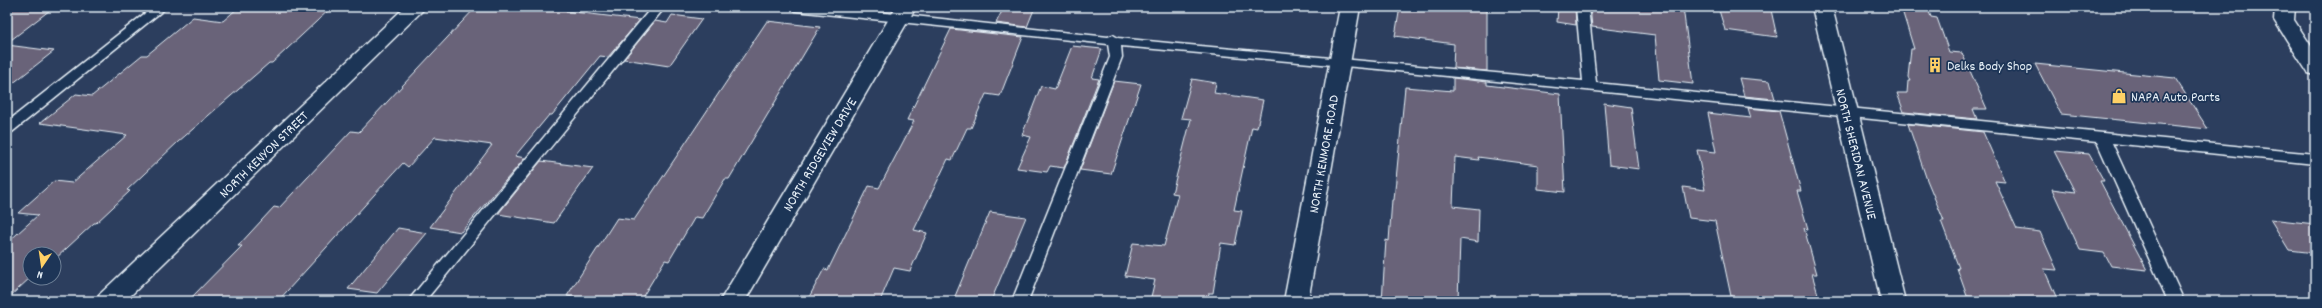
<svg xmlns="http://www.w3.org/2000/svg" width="2322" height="308" font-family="Dekko,sans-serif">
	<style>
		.building { fill: #696479; stroke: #e8f1f8 }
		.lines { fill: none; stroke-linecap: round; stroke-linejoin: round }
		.lane-casing { stroke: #e8f1f8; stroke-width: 3 }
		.street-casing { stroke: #e8f1f8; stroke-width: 3 }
		.lane { fill: #1d3557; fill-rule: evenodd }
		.street { fill: #1d3557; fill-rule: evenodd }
		.labels { text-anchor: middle; stroke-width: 3.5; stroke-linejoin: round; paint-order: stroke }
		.poi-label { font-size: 14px; fill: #e8f1f8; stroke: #1d3557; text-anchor: start }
		.street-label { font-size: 14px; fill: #e8f1f8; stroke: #1d3557 }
	</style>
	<rect width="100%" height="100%" fill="#2c3e5e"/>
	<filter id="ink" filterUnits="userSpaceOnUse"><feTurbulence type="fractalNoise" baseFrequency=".025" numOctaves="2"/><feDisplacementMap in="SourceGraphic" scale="8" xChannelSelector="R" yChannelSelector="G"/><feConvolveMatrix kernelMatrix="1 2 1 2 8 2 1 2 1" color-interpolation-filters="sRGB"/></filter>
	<g filter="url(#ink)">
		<!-- building -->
		<g class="building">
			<polygon points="7,7 54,7 7,43"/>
			<polygon points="239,7 332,7 272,63 269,63 178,142 127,190 130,191 96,223 94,223 54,260 54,254 30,254 30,278 7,299 7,243 38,215 18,213 54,181 72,183 127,135 40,123 76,94 92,96 142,55 147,55 193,17 223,21"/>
			<polygon points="476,7 569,7 566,11 640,20 608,57 600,56 552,115 549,115 515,156 525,158 461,232 430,227 492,145 435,137 408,167 403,163 278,301 188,301 242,246 238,246 274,207 279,208 351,131 359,132"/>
			<polygon points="1004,7 1035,7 1027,27 996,23"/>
			<polygon points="1400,7 1487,7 1487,71 1453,68 1454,44 1395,36"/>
			<polygon points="1558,7 1575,7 1576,25 1557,22"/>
			<polygon points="1590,7 1683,7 1693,84 1659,80 1655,35 1592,27"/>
			<polygon points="1718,7 1771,10 1777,37 1725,30"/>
			<polygon points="1901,7 1928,9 1931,17 1937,18 1949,52 1962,53 1987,109 1973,109 1977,119 1904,112 1897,93 1907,93 1908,81 1910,81 1908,77 1911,49 1914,49"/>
			<polygon points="672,15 702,19 669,66 624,59 655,21 667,23"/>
			<polygon points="767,21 820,27 729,179 725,179 702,218 695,217 669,261 665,260 640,301 597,301 567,296 617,218 634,220"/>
			<polygon points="951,29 1023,37 1000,96 986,94 971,128 967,128 952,160 948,159 914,230 927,233 910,271 894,268 880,301 807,301 824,269 828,270 869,186 879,188 914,121 907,120"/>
			<polygon points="7,45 54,51 7,88"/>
			<polygon points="1072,46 1102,49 1092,78 1099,79 1064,168 1050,166 1047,172 1017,168 1031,137 1022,135 1041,86 1055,89"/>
			<polygon points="2035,64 2175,78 2208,129 2061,114"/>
			<polygon points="1453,78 1487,82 1487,85 1560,94 1565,192 1538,189 1538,165 1478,157 1479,160 1455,157 1453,206 1479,209 1478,242 1460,239 1458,301 1382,301 1386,240 1389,241 1392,200 1394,200 1405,87 1453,91"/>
			<polygon points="1739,78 1770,81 1775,99 1744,96"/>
			<polygon points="1192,79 1216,83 1214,93 1263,100 1257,128 1252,127 1234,210 1242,211 1235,245 1221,243 1213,293 1209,293 1207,301 1150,301 1155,280 1125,276 1133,243 1164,246 1178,194 1172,193 1191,119 1181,118"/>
			<polygon points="1114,81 1141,84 1111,174 1080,170"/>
			<polygon points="1604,103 1631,107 1639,169 1609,165"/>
			<polygon points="1748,108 1779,111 1801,191 1797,191 1808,229 1804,228 1817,274 1812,274 1820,301 1732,301 1715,221 1689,218 1683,187 1705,190 1697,150 1716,152 1708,113 1751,118"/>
			<polygon points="1908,124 1983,132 2005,182 1995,181 2017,229 2040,232 2057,270 2044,269 2058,301 1997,301 1967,296 1957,268 1959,268 1941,221 1944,221 1927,180"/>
			<polygon points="2054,151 2089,154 2104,181 2100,181 2147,270 2111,266 2104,253 2080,250 2052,189 2075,192"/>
			<polygon points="541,161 593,168 554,223 498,214"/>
			<polygon points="990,212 1026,217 991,301 953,301"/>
			<polygon points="2270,219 2315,224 2315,253 2289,250"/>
			<polygon points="398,228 427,233 377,293 348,289"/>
		</g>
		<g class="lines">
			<!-- lane casing -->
			<g class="lane-casing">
				<g id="lane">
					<polygon points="153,7 167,7 12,132 7,134 7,122"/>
					<polygon points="652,7 665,7 425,301 408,301"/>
					<polygon points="790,7 831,7 1108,37 1113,35 1118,38 1178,44 1583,81 1576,7 1588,7 1596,83 2315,154 2315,164 2112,143 2184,301 2168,301 2097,142 1378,69 1121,46 1122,57 1028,301 1012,301 1110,57 1108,44 796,11"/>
				</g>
			</g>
			<!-- street casing -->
			<g class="street-casing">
				<g id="street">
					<polygon points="405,7 426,7 125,301 97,301 100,294"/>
					<polygon points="896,7 916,7 745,301 720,301"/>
					<polygon points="1340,7 1360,7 1308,301 1284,301"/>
					<polygon points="1812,7 1832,7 1905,301 1881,301"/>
					<polygon points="2275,7 2295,7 2294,20 2315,52 2315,75 2308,73 2274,20"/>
				</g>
			</g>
			<!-- lane -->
			<use href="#lane" class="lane"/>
			<!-- street -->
			<use href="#street" class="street"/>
		</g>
	</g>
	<!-- icons -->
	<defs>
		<g id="building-bare" transform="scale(1.2)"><path d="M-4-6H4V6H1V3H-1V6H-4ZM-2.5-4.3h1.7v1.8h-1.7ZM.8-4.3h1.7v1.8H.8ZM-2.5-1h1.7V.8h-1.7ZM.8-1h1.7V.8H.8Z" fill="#ffd166" stroke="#1d3557" stroke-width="2.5" paint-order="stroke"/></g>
		<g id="shop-bare" transform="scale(1.2)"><path d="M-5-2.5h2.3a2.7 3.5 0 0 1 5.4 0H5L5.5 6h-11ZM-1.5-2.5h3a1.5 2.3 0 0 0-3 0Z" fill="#ffd166" stroke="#1d3557" stroke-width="2.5" paint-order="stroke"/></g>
	</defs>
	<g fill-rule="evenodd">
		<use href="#building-bare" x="1935" y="65"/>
		<use href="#shop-bare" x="2119" y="96"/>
	</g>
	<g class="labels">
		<!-- poi labels -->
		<g class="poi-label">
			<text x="1947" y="70">Delks Body Shop</text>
			<text x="2131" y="101">NAPA Auto Parts</text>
		</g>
		<!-- street labels -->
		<g class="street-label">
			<text transform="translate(263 154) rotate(-44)" y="5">NORTH KENYON STREET</text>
			<text transform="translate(819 154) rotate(-59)" y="5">NORTH RIDGEVIEW DRIVE</text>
			<text transform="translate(1323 154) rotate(-80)" y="5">NORTH KENMORE ROAD</text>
			<text transform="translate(1857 154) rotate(76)" y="5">NORTH SHERIDAN AVENUE</text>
		</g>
	</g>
	<!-- margin -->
	<rect width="2322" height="308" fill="none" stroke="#1d3557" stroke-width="24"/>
	<rect x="12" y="12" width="2298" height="284" fill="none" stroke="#e8f1f8" stroke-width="1.5" filter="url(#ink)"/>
	<!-- north arrow -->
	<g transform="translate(42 266) rotate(193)"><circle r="19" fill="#1d3557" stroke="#6e8097"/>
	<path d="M0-3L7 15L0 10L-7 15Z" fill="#ffd166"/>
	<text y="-6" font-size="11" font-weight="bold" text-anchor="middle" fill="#e8f1f8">N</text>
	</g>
</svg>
